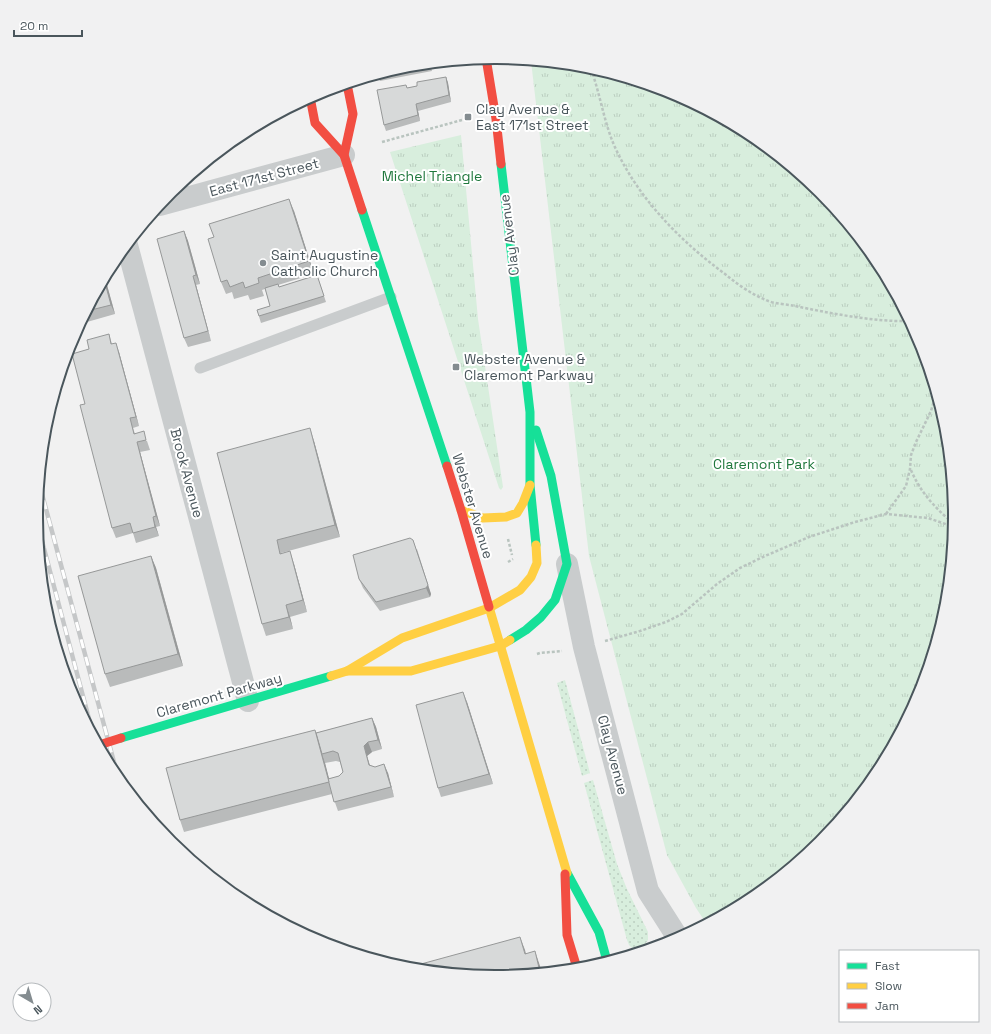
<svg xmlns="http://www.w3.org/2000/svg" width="991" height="1034" font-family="'Space Grotesk',sans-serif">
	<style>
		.grass { fill: url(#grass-dots) }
		.park { fill: url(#park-tufts) }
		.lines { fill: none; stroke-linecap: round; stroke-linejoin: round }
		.path { stroke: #b9c4bf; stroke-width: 2.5; stroke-dasharray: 3 2; stroke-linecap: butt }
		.lane { stroke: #c9cccd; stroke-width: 11 }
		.street { stroke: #c9cccd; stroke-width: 22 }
		.fast { stroke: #16e098; stroke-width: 9 }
		.slow { stroke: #ffcf43; stroke-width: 9 }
		.jam { stroke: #f24e42; stroke-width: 9 }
		.rail-casing { stroke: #c5c7c8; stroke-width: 4.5 }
		.rail { stroke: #fff; stroke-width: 3; stroke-dasharray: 9; stroke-linecap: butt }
		.jam-bridge { stroke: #f24e42; stroke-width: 9 }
		.wall { fill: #b9bbbb; fill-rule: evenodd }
		.shaded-wall { fill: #969898 }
		.building { fill: #d7d9d9; stroke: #969898 }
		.poi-dot { fill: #848c90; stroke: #fff; stroke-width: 1.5 }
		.labels { text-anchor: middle; stroke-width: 4; stroke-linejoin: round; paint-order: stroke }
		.poi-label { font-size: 14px; fill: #4a565c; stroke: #fff; text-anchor: start }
		.park-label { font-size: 14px; fill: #20783d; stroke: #fff }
		.street-label { font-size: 14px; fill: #4a565c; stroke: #fff }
		.rim { fill: none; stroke: #4a565c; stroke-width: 2 }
	</style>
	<defs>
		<pattern id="grass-dots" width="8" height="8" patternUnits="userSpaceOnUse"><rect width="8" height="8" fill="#d8eedd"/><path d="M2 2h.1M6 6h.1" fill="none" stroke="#bbcec0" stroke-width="1.8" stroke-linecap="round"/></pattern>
		<pattern id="park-tufts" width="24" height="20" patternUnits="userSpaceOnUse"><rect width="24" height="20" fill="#d8eedd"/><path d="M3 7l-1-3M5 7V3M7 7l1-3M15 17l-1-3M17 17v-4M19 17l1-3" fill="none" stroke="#bbcec0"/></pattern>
	</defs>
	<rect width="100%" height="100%" fill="#f1f1f1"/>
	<!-- grass -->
	<g class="grass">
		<polygon points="565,680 590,773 582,776 557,683"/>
		<polygon points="593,780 617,864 627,889 648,932 648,940 641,950 634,950 629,945 627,940 584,783"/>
	</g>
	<!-- park -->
	<g class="park">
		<polygon points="531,61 585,66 672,93 751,135 821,192 878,262 920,341 946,428 955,517 946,607 920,693 877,772 820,842 751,899 706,923 696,908 667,855 589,556"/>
		<polygon points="461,135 478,319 503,487 501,490 499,488 390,152"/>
	</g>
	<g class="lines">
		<!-- path -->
		<g class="path">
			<path d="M593 69 594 78C601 100 605 124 614 145 637 197 679 240 725 274 737 284 751 294 766 300 774 304 786 304 795 306 829 313 874 322 909 321"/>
			<polyline points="382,142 462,120"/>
			<path d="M911 470C920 492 936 509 954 524"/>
			<polyline points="886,514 906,486 910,469 911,455 916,442 931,411 936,394"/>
			<polyline points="508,539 512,555"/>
			<polyline points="508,562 513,559"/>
			<polyline points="605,641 640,631 666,622 682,614 717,584 740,568 765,556 809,537 855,522 886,514 928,518 954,527"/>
			<polyline points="537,654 540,653 562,651"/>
		</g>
		<!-- lane -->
		<polyline class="lane" points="200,368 391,297"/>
		<!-- street -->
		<g class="street">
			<polyline points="160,205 344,155"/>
			<polyline points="127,245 248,701"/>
			<polyline points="567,564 584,647 648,891 678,938"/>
		</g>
		<!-- fast -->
		<g class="fast">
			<polyline points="501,164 530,412 530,485 536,545"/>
			<polyline points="362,210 447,466"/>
			<polyline points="510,640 526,630 541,617 555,600 567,564 551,476 536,430"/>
			<polyline points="121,738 331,676"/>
			<polyline points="567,873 599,932 607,961"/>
		</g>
		<!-- slow -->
		<g class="slow">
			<polyline points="461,510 483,518 506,517 517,513 523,503 530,485"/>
			<polyline points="489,607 567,873"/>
			<polyline points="347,671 411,671 500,646 510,640"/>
			<polyline points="331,676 347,671 402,638 489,608 520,590 531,577 537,563 536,545"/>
		</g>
		<!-- jam -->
		<g class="jam">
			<polyline points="486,58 496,119 501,164"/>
			<polyline points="310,97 315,123 344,155 362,210"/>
			<polyline points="344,155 353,114 347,84"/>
			<polyline points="447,466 461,510 489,607"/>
			<polyline points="565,874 567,935 577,968"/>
		</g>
		<!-- rail casing -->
		<g class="rail-casing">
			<g id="rail">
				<polyline points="39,483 118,777"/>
				<polyline points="37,522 93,734"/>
				<polyline points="44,602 50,624"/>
			</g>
		</g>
		<!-- rail -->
		<use href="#rail" class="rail"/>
		<!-- jam-bridge -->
		<polyline class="jam-bridge" points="99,745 121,738"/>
	</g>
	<!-- wall -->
	<g class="wall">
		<polygon points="430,64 432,71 380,81 377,75 406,66"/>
		<polygon points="446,77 448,83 451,102 418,111 420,121 386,131 384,125 407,88 417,86"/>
		<polygon points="294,211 314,274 278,285 279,287 317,275 326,302 261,323 257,310 270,306 265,289 262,290 264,296 250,300 248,295 234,299 232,292 226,294 221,282"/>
		<polygon points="184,231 188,241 200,284 196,285 211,341 188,347 184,338"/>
		<polygon points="105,278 115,314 80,324"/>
		<polygon points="109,334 112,344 119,352 139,426 133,428 135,434 147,441 150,450 140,452 160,526 156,527 159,536 136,543 133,533 116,538 112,528 89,349"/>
		<polygon points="314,441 340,537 281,553 294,564 307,612 290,617 293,629 266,636 262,624 217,453"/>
		<polygon points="417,549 431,594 430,597 380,611 363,588 359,579"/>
		<polygon points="151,556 156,568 183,666 110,687 105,674"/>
		<polygon points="467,702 493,784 441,797 438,788"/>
		<path d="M372 718 376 727 382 749 372 752 367 756 370 765 388 773 394 797 338 811 332 794 184 832 180 820 316 733ZM336 761 340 762 343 772 339 776 329 779 325 763Z"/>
	</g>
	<!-- shaded-wall -->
	<g class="shaded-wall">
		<polygon points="446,77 448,83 451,102 449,95"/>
		<polygon points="416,104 418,111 420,121 418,115"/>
		<polygon points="289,199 294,211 314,274 309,261"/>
		<polygon points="184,231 188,241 200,284 196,275"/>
		<polygon points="193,276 196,285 211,341 208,331"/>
		<polygon points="105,278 115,314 111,305 104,279"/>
		<polygon points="116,343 119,352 139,426 136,417"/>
		<polygon points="310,428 314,441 340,537 335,525"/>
		<polygon points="137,442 140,452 160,526 156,516"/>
		<polygon points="153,517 156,527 159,536 155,527"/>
		<polygon points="413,540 431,594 430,597 426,588"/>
		<polygon points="290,551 294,564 307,612 303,600"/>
		<polygon points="151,556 156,568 183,666 178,654"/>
		<polygon points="286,605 290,617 293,629 289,617"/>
		<polygon points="463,692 467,702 493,784 489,774"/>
		<polygon points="372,718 376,727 382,749 378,740"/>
		<polygon points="315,730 322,754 325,763 333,794 329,782"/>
		<polygon points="368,742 372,752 367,756 372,774 369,765 364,746"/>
		<polygon points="384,764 388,773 394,797 391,787"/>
		<polygon points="520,937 525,950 529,966 525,954"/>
		<polygon points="535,951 542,972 540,972"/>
	</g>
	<!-- building -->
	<g class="building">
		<polygon points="446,77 449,95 416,104 418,115 384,125 377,90 406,85 407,88 417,86 417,82"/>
		<polygon points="289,199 309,261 258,278 259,283 245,288 243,282 230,287 227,280 221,282 208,239 214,237 209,224"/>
		<polygon points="184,231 196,275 193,276 208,331 184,338 157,239"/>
		<polygon points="317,275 324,296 259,316 257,310 270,306 265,288 278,284 279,287"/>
		<polygon points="104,279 111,305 87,311"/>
		<polygon points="109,334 111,344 116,343 136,417 130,418 134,434 144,431 146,440 137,442 156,516 153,517 155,527 133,533 130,523 112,528 80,405 85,404 72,354 89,349 87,340"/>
		<polygon points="310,428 335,525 277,540 280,554 290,551 303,600 286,605 289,617 262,624 217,453"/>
		<polygon points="410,538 413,540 428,585 426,588 376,602 359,579 353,555"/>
		<polygon points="151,556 178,654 105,674 78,576"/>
		<polygon points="463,692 489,774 438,788 416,705"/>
		<polygon points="372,718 378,740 368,742 364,746 369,765 375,767 384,764 391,787 334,802 328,779 339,776 343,772 338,753 333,751 322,754 316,733"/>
		<polygon points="315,730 329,782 180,820 166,768"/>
		<polygon points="520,937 525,954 535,951 540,972 495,976 411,968 410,967"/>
	</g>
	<!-- markers -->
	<g class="poi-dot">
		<rect x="464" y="113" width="8" height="8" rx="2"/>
		<circle cx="263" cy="263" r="4"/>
		<rect x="452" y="363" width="8" height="8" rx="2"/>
	</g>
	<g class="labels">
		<!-- poi labels -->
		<g class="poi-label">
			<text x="476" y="114">Clay Avenue &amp;<tspan x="476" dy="16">East 171st Street</tspan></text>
			<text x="271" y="260">Saint Augustine<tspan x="271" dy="16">Catholic Church</tspan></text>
			<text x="464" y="364">Webster Avenue &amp;<tspan x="464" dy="16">Claremont Parkway</tspan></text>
		</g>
		<!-- park labels -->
		<g class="park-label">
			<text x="432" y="181">Michel Triangle</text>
			<text x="764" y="469">Claremont Park</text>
		</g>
		<!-- street labels -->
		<g class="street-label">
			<text transform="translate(264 177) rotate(-15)" y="5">East 171st Street</text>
			<text transform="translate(509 235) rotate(-97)" y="5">Clay Avenue</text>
			<text transform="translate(187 473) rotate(75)" y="5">Brook Avenue</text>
			<text transform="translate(473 506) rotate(73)" y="5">Webster Avenue</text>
			<text transform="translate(219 695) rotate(-16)" y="5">Claremont Parkway</text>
			<text transform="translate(613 755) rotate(75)" y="5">Clay Avenue</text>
		</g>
	</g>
	<!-- crop -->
	<path d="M0 0H991V1034H0ZM495 64H496A452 452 0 0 1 948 516V518A452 452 0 0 1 496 970H495A452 452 0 0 1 43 518V516A452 452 0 0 1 495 64Z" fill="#f1f1f2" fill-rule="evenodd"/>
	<path class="rim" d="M495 64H496A452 452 0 0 1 948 516V518A452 452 0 0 1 496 970H495A452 452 0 0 1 43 518V516A452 452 0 0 1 495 64Z"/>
	<!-- legend -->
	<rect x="839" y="950" width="140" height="72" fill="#ffffff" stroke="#b7bbbe"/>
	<rect x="847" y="963" width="20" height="6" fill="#16e098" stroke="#b7bbbe"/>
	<text x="875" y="970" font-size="12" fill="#4a565c">Fast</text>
	<rect x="847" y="983" width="20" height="6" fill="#ffcf43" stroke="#b7bbbe"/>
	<text x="875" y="990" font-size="12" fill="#4a565c">Slow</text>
	<rect x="847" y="1003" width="20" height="6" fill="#f24e42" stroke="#b7bbbe"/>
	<text x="875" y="1010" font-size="12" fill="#4a565c">Jam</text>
	<!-- north arrow -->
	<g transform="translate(32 1002) rotate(142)"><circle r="19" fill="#ffffff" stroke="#b7bbbe"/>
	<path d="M0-3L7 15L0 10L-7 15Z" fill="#848c90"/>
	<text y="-6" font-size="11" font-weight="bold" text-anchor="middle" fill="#4a565c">N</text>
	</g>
	<!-- scale -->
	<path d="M14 30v6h68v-6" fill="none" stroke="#4a565c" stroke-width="2"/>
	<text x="20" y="30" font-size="12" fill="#4a565c" stroke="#ffffff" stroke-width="3" paint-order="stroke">20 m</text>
</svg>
